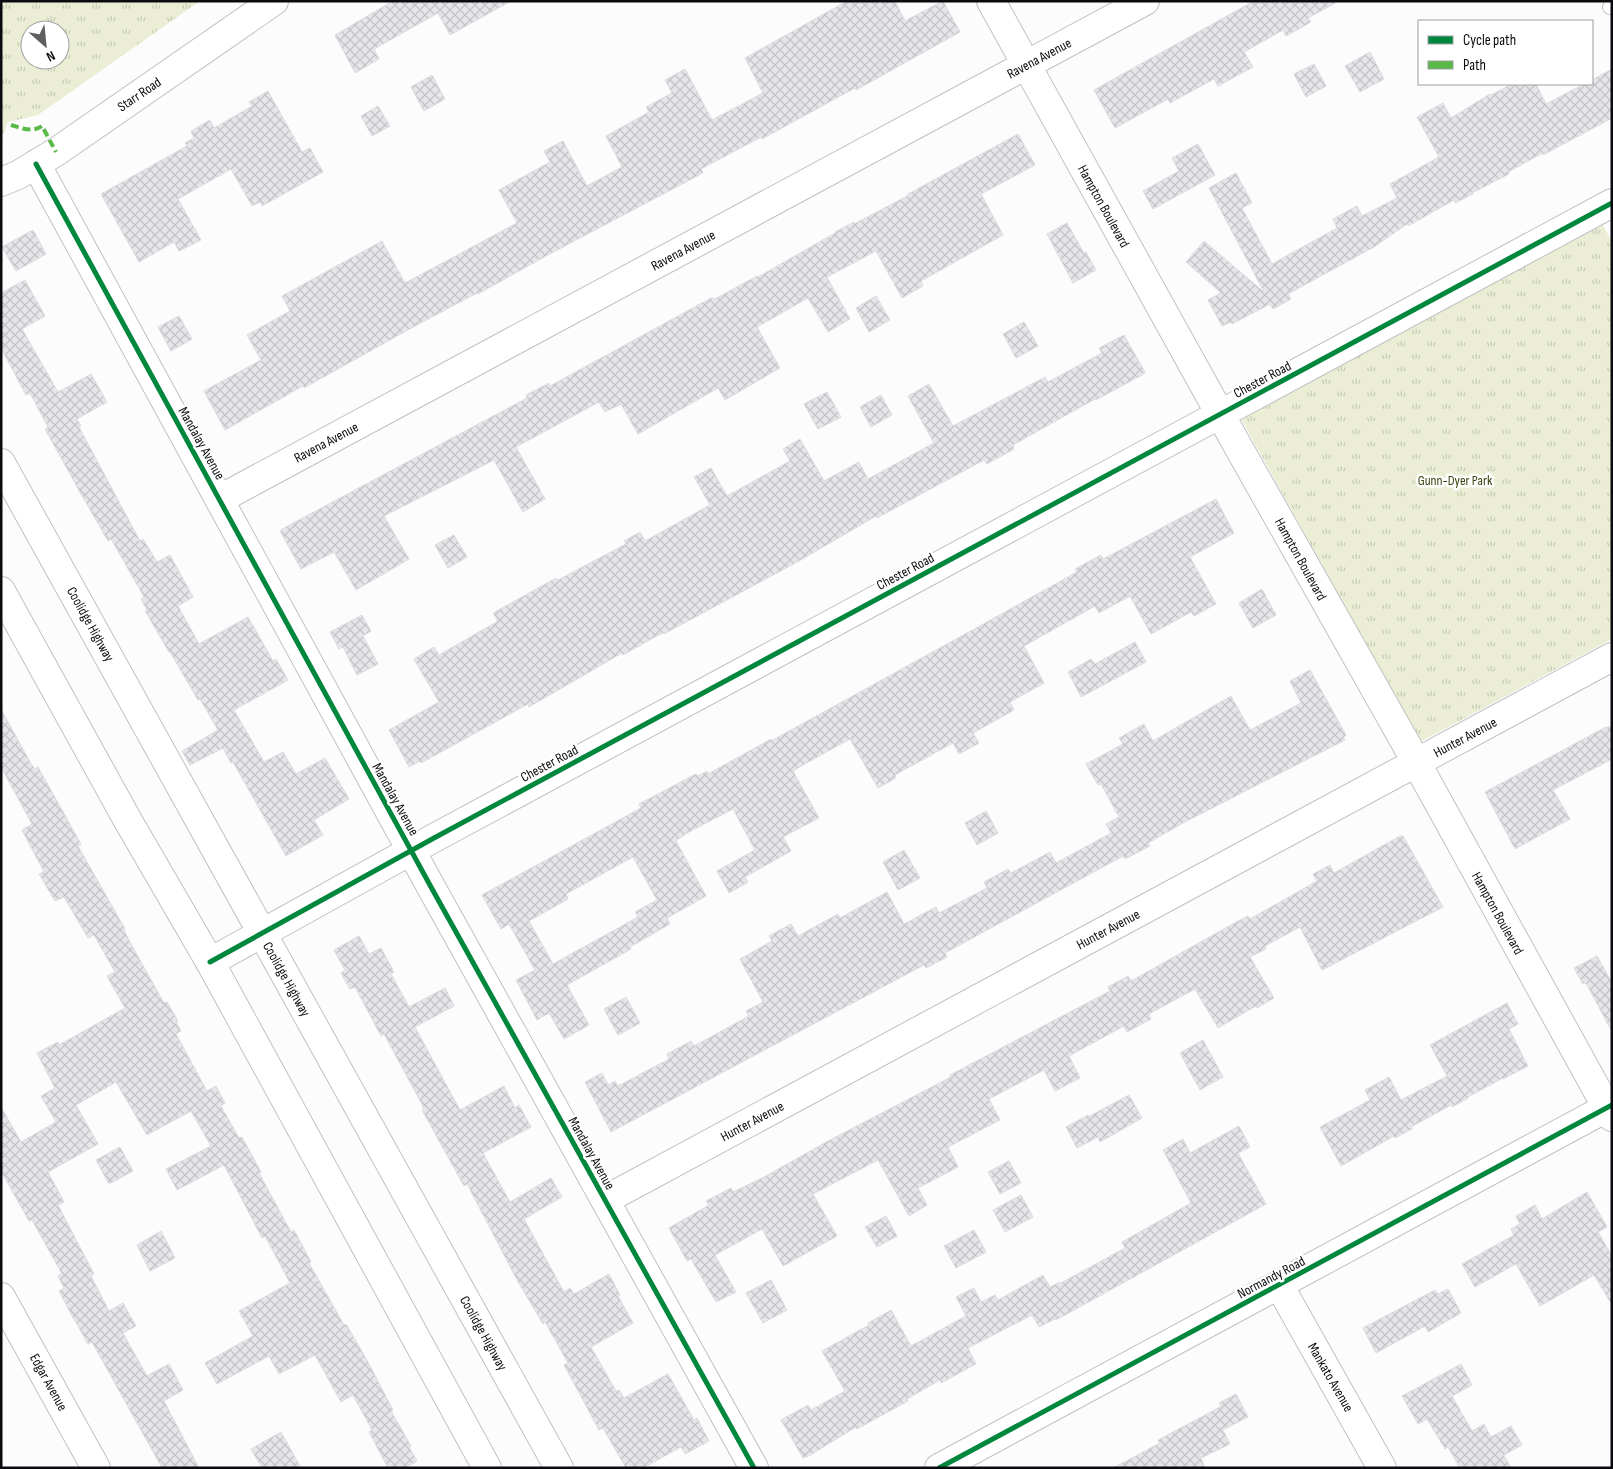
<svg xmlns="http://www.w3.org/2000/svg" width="1613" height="1469" font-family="'Sofia Sans Condensed',sans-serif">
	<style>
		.park { fill: url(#park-tufts); fill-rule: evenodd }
		.building { fill: url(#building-cross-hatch); stroke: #dddddf; fill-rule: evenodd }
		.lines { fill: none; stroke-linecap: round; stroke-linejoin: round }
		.lane-casing { stroke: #c1c1c3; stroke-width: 16 }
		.street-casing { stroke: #c1c1c3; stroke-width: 30 }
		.secondary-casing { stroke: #c1c1c3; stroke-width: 30 }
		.lane { stroke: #fff; stroke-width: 14 }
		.street { stroke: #fff; stroke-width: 28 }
		.secondary { stroke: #fff; stroke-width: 28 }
		.quiet { stroke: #58b947; stroke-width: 4; stroke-dasharray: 8 4; stroke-linecap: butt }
		.cycleway-casing { stroke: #fff; stroke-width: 8 }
		.cycleway { stroke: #00873e; stroke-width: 5 }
		.labels { text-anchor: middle; stroke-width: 5; stroke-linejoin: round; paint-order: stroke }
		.street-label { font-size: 14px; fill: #0b0b0f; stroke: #fff }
		.park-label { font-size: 14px; fill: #3e410e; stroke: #fff }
	</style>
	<defs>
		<pattern id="park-tufts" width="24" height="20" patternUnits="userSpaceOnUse" patternTransform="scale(1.25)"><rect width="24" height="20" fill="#ebeed4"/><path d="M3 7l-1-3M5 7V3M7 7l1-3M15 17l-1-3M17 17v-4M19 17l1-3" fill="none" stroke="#c8cbb5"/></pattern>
		<pattern id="building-cross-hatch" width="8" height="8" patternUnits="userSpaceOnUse" patternTransform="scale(1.25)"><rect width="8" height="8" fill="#e5e5ea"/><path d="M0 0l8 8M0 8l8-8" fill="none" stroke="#c3c3c8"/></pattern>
	</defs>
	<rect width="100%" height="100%" fill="#fcfcfd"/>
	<!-- park -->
	<g class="park">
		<path d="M1 1H200L38 115 8 122 1 139ZM30 30H60V60H30Z"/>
		<polygon points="1603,225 1612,242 1612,639 1420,742 1239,415"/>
	</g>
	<!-- building -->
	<g class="building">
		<polygon points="393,1 511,1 450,35 438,13 374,49 379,59 355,73 335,35"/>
		<polygon points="847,1 895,1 905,21 943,1 960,32 856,90 855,88 762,139 761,137 701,169 703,173 546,256 478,294 477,293 415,326 304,388 303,386 225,430 204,391 261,360 247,335 290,311 282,296 382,241 405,283 517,223 499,190 550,162 544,151 563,141 587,186 622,167 606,136 649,112 646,107 672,93 665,80 685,69 712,120 763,93 745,58"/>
		<polygon points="1254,1 1339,1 1308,18 1311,22 1286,36 1283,30 1244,52 1253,67 1218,86 1214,79 1170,103 1168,99 1115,128 1094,90"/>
		<polygon points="1370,52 1384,79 1360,92 1345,66"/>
		<polygon points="1314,64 1326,86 1306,97 1294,74"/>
		<polygon points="1612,69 1612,118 1543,155 1543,153 1508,172 1509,174 1472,193 1473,194 1455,203 1454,200 1408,226 1407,224 1374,247 1288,294 1291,299 1273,309 1270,304 1232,324 1231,322 1222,326 1208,300 1221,293 1186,262 1204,241 1264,292 1209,188 1236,173 1252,203 1242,208 1272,264 1337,228 1333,219 1357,206 1362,216 1397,198 1390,184 1439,157 1417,117 1443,103 1451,118 1490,94 1491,95 1512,84 1536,84 1546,104 1584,84 1592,84 1592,80"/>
		<polygon points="432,75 445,99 424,111 411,87"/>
		<polygon points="268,91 302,152 310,148 323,172 262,206 260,202 252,206 231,169 178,199 201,240 179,251 174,242 139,262 101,194 187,146 185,143 194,138 191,131 210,120 214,128 252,106 249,102"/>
		<polygon points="378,106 390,126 372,136 361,116"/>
		<polygon points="1018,134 1035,165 981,194 1003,235 921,281 923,286 902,298 876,251 827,277 850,319 828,332 808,298 757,327 780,368 725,400 718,388 638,434 621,404 605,412 599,402 516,447 545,499 523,512 494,460 384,516 409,559 356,590 334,552 301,569 280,531 284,528 527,398 526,395 549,383 550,386 711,298 715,299 757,276 758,277 835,233 835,232 854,222 854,224 909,195 908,194"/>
		<polygon points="1198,144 1215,175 1153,209 1143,191 1179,171 1172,158"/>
		<polygon points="1067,223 1084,253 1086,252 1096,270 1073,283 1047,234"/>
		<polygon points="33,230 46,254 16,271 2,247"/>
		<polygon points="25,280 45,316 22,329 58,392 91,374 107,402 77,419 81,426 79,427 140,541 143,539 157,562 170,555 193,597 178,606 199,644 248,617 273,661 276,659 288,680 234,710 264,762 283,752 296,774 325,758 349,799 314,820 323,835 286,856 233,762 231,763 223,748 190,765 182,751 218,730 200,699 198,700 170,652 169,652 145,611 147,610 141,599 144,597 111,539 108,541 81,494 45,429 48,427 30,393 26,395 1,348 1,293"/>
		<polygon points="876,296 890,320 869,332 856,308"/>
		<polygon points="179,316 192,339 171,351 158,327"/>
		<polygon points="1024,322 1038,346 1016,358 1003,334"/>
		<polygon points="1124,335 1145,372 1142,375 1096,400 1095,399 1013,445 1014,449 987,464 984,460 877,518 876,516 799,561 664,634 663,633 653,638 623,655 622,653 529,707 528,704 421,763 420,761 409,767 389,730 439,702 414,659 434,647 439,655 498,621 493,613 556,578 558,580 626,544 624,541 640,532 645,541 710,505 694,477 711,468 727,496 790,461 783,449 800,439 824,481 859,462 868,479 934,443 908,396 929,384 953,426 1045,377 1048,382 1102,353 1099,348"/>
		<polygon points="827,392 841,417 818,429 804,404"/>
		<polygon points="881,395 892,415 871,427 860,407"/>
		<path d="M1216 499 1234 533 1190 557 1216 604 1194 616 1191 612 1151 634 1130 596 1099 613 1095 606 1024 646 1044 683 1010 702 1014 710 973 733 979 743 959 754 953 743 895 775 896 778 878 788 850 739 803 765 793 771 819 818 783 837 791 851 745 877 748 882 729 893 717 871 755 850 733 809 687 833 676 841 706 896 667 918 670 924 630 947 631 949 567 985 589 1025 564 1039 549 1013 537 1020 516 980 535 970 509 924 501 929 482 895 641 808 639 804 696 774 698 776 707 771 708 774 771 739V741L958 638 1077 572 1075 569 1101 555 1103 559ZM633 857 657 900 635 912 638 917 553 964 529 921 568 899 566 894Z"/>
		<polygon points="454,535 467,557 448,568 435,545"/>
		<polygon points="1262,589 1276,615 1253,628 1239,603"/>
		<polygon points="362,615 371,631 363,636 378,664 357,675 343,647 339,649 330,632"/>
		<polygon points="1135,642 1146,662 1081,697 1068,672 1091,659 1095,664"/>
		<polygon points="1310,670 1346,735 1343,738 1345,740 1183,823 1148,843 1150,846 1125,859 1123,856 1068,886 945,953 947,957 926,968 924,965 611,1132 585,1082 602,1073 608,1085 615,1081 618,1086 669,1059 667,1054 691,1041 694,1046 749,1016 746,1011 763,1002 740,959 772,941 769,936 791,924 798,936 838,914 840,918 887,892 904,924 936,907 939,913 987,888 984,882 1008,869 1011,873 1050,852 1056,863 1111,833 1106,824 1119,817 1101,784 1098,785 1086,764 1123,744 1119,738 1144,724 1153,741 1231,696 1250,730 1301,703 1290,681"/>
		<polygon points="1,709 30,762 35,769 38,767 81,844 78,846 125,929 124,930 131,944 164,1003 167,1002 178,1021 176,1022 181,1031 176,1034 207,1091 216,1086 225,1103 221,1106 239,1138 242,1137 261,1172 259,1173 291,1232 294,1230 311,1262 309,1263 344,1325 346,1324 367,1360 393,1410 391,1411 411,1446 409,1447 417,1461 405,1468 388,1468 369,1432 372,1430 353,1395 341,1402 315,1355 279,1374 269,1356 217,1384 205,1363 253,1336 239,1311 290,1283 265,1236 262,1238 224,1165 177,1190 166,1169 211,1146 191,1111 147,1135 116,1082 76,1105 98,1144 48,1172 64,1202 58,1205 94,1274 91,1276 109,1311 123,1303 136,1326 123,1333 147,1376 169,1364 183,1390 164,1401 199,1468 162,1468 92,1342 88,1344 70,1312 59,1291 64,1288 58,1276 62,1274 32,1220 29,1221 1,1171 1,1107 21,1142 56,1122 41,1096 55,1088 37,1053 58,1042 59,1045 125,1008 107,976 115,972 94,935 88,938 64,897 55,901 39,874 44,872 22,830 32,824 1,767"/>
		<polygon points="1612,726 1612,759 1553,790 1570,819 1515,849 1485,792 1604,728"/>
		<polygon points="986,811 998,833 977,845 965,823"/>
		<polygon points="1400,836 1403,836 1443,907 1322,970 1300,927 1265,946 1266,949 1250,957 1274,998 1257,1008 1256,1006 1218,1028 1195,989 1149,1014 1151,1019 1127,1032 1124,1026 1069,1056 1080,1078 1055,1091 1044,1070 989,1099 1000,1120 948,1147 958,1167 918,1188 927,1205 909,1216 878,1160 813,1194 837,1236 783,1266 762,1229 715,1255 736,1292 716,1302 691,1259 687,1261 669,1228 709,1205 706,1201 731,1188 733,1192 764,1177 830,1140 951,1077 950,1075 1110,991 1108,987 1128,976 1131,981 1238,921 1248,916 1250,919 1317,881 1313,874 1330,865 1334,873"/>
		<polygon points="904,850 920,878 898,890 883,862"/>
		<polygon points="359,936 369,954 381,948 394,972 391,974 409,1007 445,988 454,1006 415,1027 460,1110 504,1086 515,1108 519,1105 531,1127 483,1153 510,1202 551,1178 562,1197 524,1219 564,1292 570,1288 574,1294 609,1274 620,1295 618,1296 633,1323 591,1347 616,1391 619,1390 624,1398 668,1374 694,1420 697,1418 709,1441 685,1454 681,1447 643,1468 626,1468 603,1428 599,1430 564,1365 568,1363 545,1322 543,1324 517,1280 467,1184 464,1186 422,1110 424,1108 384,1034 381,1036 355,987 350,989 341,973 345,970 334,950"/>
		<polygon points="1597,956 1612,983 1612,1032 1586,983 1583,984 1574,968"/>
		<polygon points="626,997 640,1023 618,1035 604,1009"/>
		<polygon points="1507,1003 1518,1024 1509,1029 1528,1066 1503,1079 1503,1078 1468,1097 1468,1098 1452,1107 1451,1105 1411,1127 1412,1129 1395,1138 1394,1136 1341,1166 1320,1127 1370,1100 1365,1090 1389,1077 1401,1100 1447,1076 1430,1045"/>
		<polygon points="1203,1040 1223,1077 1200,1090 1180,1053"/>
		<polygon points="1129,1095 1142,1118 1100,1142 1098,1137 1077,1148 1066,1127 1088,1115 1088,1117"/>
		<polygon points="1239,1126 1250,1147 1238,1153 1266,1204 1056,1320 1055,1319 1039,1327 1032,1315 968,1348 976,1364 941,1383 940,1380 907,1399 908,1401 857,1429 856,1427 807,1457 807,1456 803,1458 781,1420 808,1405 811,1410 845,1391 822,1351 869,1325 868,1323 891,1310 911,1346 966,1316 956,1297 974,1288 981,1302 995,1295 998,1300 1043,1275 1050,1287 1060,1282 1061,1283 1125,1248 1122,1242 1191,1203 1163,1150 1183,1139 1190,1153"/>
		<polygon points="120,1147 133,1171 109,1184 96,1160"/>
		<polygon points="1009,1161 1021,1183 1000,1194 988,1172"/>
		<polygon points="1587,1192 1607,1227 1598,1232 1612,1256 1612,1305 1594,1275 1540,1306 1516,1264 1475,1287 1462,1264 1514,1235 1511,1229 1520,1224 1516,1216 1535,1205 1542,1219"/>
		<polygon points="1021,1195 1033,1217 1005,1232 993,1210"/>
		<polygon points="886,1216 897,1236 877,1247 865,1227"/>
		<polygon points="974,1230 986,1252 956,1268 944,1246"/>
		<polygon points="161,1231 175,1258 150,1271 137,1245"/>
		<polygon points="771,1280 787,1310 763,1323 746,1293"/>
		<polygon points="1448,1289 1461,1313 1428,1332 1425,1326 1376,1353 1363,1328 1435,1290 1438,1294"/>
		<polygon points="1461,1364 1472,1385 1452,1396 1472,1431 1484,1424 1491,1437 1511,1426 1522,1445 1504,1455 1511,1468 1460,1468 1448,1447 1445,1449 1427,1419 1418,1424 1402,1396"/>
		<polygon points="1236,1394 1248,1417 1223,1430 1230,1444 1201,1458 1205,1468 1113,1468 1160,1443 1158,1440 1209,1413 1221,1406 1219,1403"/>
		<polygon points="281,1432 301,1468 262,1468 251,1449"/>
	</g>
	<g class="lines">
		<!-- lane casing -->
		<g class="lane-casing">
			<polyline id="lane" points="1610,7 1612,6"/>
		</g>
		<!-- street casing -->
		<g class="street-casing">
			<g id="street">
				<polyline points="991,1 1240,450 1405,742 1612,1117"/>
				<polyline points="36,164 431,887 754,1468"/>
				<polyline points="1,182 18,175 56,152 274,1"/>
				<polyline points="220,499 1145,1"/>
				<polyline points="210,962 434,838 1612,203"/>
				<polyline points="605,1200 1612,657"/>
				<polyline points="1279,1285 1382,1468"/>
				<polyline points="1,1297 96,1468"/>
			</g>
		</g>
		<!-- secondary casing -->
		<g class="secondary-casing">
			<g id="secondary">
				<polyline points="1,463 559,1468"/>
				<polyline points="1,591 127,819 210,962 487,1468"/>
				<polyline points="939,1468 1612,1105"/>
			</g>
		</g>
		<!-- lane -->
		<use href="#lane" class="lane"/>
		<!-- street -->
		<use href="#street" class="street"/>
		<!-- secondary -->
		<use href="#secondary" class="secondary"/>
		<!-- quiet -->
		<path class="quiet" d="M11 125C21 128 32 133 42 126L56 152"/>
		<!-- cycleway casing -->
		<g class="cycleway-casing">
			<g id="cycleway">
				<polyline points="36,164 431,887 754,1468"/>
				<polyline points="210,962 434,838 1612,203"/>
				<polyline points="939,1468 1612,1105"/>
			</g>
		</g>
		<!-- cycleway -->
		<use href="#cycleway" class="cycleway"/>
	</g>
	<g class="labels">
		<!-- street labels -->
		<g class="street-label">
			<text transform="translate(1039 58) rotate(-28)" y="5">Ravena Avenue</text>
			<text transform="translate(139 94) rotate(-34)" y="5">Starr Road</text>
			<text transform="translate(1104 206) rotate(61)" y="5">Hampton Boulevard</text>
			<text transform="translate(683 250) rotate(-28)" y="5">Ravena Avenue</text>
			<text transform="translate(1262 379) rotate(-28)" y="5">Chester Road</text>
			<text transform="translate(326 442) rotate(-28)" y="5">Ravena Avenue</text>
			<text transform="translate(202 443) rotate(61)" y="5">Mandalay Avenue</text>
			<text transform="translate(1301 559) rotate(61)" y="5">Hampton Boulevard</text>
			<text transform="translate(905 571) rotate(-28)" y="5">Chester Road</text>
			<text transform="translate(91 624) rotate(61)" y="5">Coolidge Highway</text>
			<text transform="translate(1465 737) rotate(-28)" y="5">Hunter Avenue</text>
			<text transform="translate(549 763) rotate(-28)" y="5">Chester Road</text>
			<text transform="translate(396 799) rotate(61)" y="5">Mandalay Avenue</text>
			<text transform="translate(1498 913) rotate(61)" y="5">Hampton Boulevard</text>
			<text transform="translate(1108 929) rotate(-28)" y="5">Hunter Avenue</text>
			<text transform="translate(287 979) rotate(61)" y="5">Coolidge Highway</text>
			<text transform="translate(752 1121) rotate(-28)" y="5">Hunter Avenue</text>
			<text transform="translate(592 1153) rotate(61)" y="5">Mandalay Avenue</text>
			<text transform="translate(1271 1277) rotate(-28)" y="5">Normandy Road</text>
			<text transform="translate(484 1333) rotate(61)" y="5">Coolidge Highway</text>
			<text transform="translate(1331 1377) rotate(60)" y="5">Mankato Avenue</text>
			<text transform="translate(49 1382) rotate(61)" y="5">Edgar Avenue</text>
		</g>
		<!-- park labels -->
		<g class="park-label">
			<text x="1455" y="485">Gunn-Dyer Park</text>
		</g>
	</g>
	<!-- border -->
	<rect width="1613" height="1469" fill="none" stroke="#0b0b0f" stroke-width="5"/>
	<!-- legend -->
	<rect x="1418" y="20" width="175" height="65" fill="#ffffff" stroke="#9d9d9f"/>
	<rect x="1428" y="36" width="25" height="8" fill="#00873e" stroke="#9d9d9f"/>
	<text x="1463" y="45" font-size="15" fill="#0b0b0f">Cycle path</text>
	<rect x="1428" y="61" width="25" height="8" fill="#58b947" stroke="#9d9d9f"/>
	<text x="1463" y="70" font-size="15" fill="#0b0b0f">Path</text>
	<!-- north arrow -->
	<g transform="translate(45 45) rotate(153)"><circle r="24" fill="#ffffff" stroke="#9d9d9f"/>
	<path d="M0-4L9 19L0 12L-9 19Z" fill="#5f5f62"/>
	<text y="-8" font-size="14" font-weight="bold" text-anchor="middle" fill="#0b0b0f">N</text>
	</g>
</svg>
